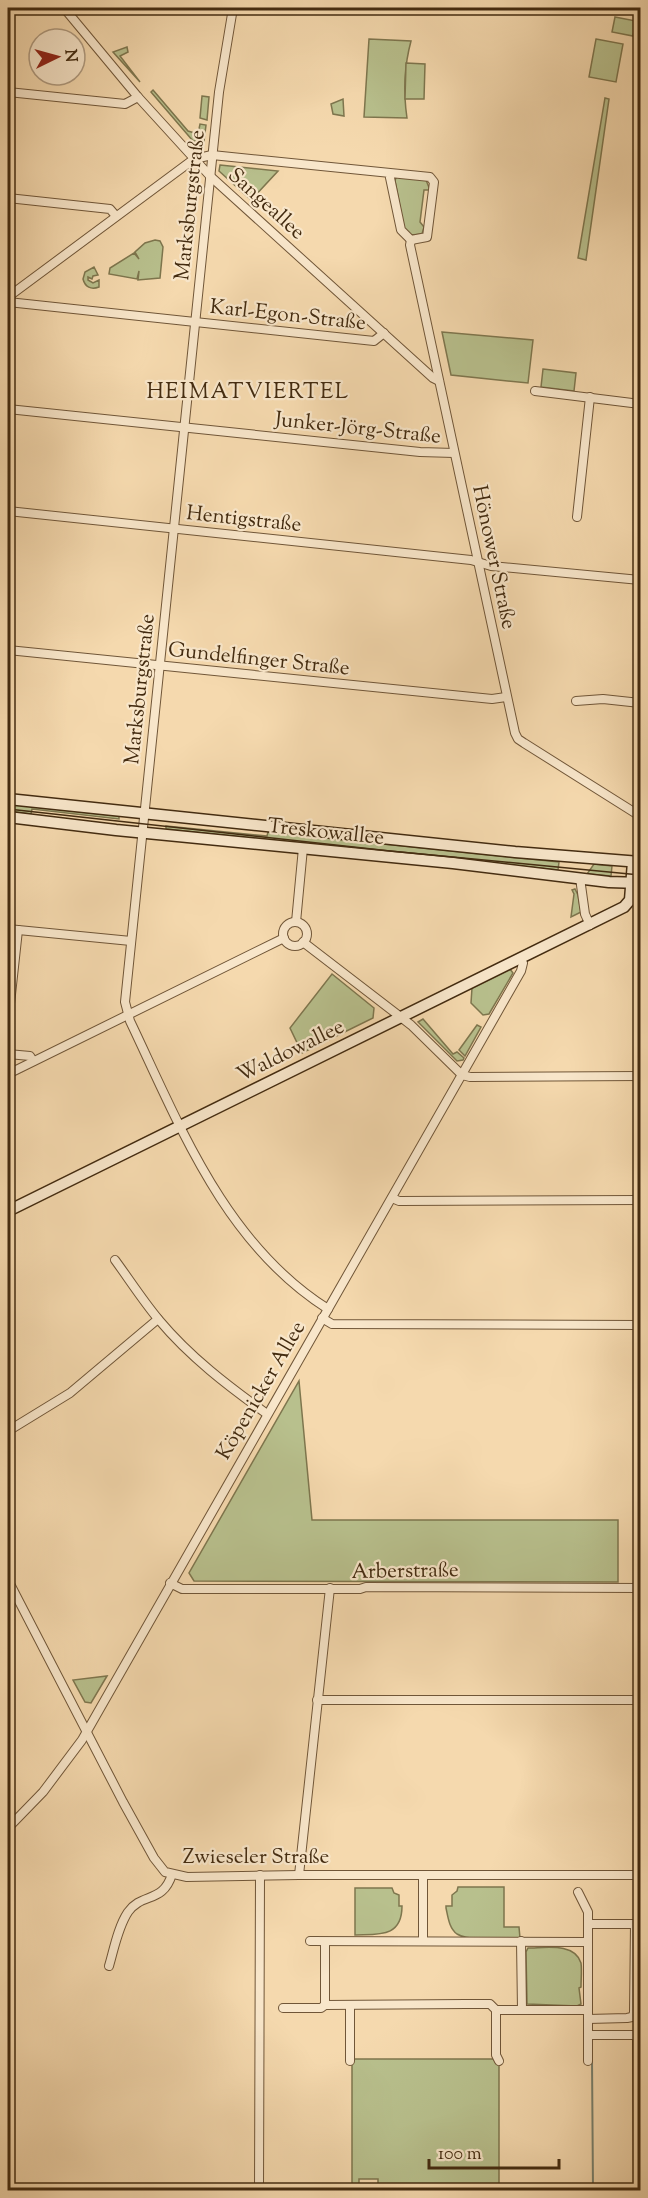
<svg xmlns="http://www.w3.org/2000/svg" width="648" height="2198" font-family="'Sorts Mill Goudy',serif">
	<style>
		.green { fill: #b8c08d; stroke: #7e764e; stroke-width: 1.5 }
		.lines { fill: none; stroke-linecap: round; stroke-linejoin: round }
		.stream { stroke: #78816f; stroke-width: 2 }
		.street-casing { stroke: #705638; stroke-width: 10 }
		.secondary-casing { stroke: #432b10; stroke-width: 13 }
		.street { stroke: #f8e6ca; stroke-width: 8 }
		.secondary { stroke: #f8e6ca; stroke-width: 10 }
		.tram { stroke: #432b10; stroke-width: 1.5 }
		.labels { text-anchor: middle; stroke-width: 4.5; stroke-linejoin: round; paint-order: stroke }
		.street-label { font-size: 21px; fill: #432b10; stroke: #f8e6ca }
		.neighbourhood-label { font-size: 22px; letter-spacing: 1.5px; fill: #432b10; stroke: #f8e6ca }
	</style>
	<rect width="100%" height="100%" fill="#f5d9ae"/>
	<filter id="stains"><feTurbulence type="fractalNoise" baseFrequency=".00333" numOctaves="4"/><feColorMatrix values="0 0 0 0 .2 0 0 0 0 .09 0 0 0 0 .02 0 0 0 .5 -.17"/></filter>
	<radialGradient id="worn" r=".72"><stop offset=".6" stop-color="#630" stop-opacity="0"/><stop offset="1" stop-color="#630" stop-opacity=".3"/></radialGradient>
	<!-- green -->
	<g class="green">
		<polygon points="615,17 636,21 633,36 612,32"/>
		<path d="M369 39 411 41C404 67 403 91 407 118L364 117Z"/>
		<polygon points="596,39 623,44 616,82 589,77"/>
		<polygon points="127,47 128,52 120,56 140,82 113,52"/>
		<polygon points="406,63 425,64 424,99 405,99"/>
		<polygon points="153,90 188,131 198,134 200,124 206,125 204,141 193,141 151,92"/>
		<polygon points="202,96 209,97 207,120 200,118"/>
		<polygon points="605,98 609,99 586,260 578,258"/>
		<polygon points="343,99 344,116 333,114 331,104"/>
		<polygon points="220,165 278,171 251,200 219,171"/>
		<polygon points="401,176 426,180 430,190 424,190 420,222 424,227 422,234 411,235 404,228 395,181 396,177"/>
		<polygon points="155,240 160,241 163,247 160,278 138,280 139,271 137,279 109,274 110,268 134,253 139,259 135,252 145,243"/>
		<path d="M94 267 98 275 93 276 92 279 88 277V280L93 283 99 280V287C91 290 85 287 83 279L85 272Z"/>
		<polygon points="442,332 533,340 528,383 451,375"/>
		<polygon points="543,369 576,373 574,391 541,387"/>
		<polygon points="8,804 119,816 119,819 32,809 31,814 8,811"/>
		<polygon points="166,826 267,836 268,832 559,862 558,870 166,829"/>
		<polygon points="594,864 612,866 611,876 587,874"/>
		<polygon points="575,889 578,895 581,912 571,917 574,894 572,890"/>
		<polygon points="510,969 513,973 489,1014 483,1015 471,1003 472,988"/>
		<polygon points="332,974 374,1008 373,1018 302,1053 290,1028"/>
		<polygon points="423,1019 453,1054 457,1052 464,1058 463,1060 457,1061 418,1022"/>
		<polygon points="477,1025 481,1027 465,1056 459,1050"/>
		<polygon points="299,1381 312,1520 618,1520 618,1582 194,1581 189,1573"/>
		<polygon points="107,1676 91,1703 85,1702 73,1680"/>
		<path d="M458 1887H504V1927H519L520 1938C505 1938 470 1942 457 1934 449 1928 448 1917 446 1908V1906H452V1895L457 1891Z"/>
		<path d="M355 1888H392L394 1893 399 1895V1906H402C402 1938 378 1934 355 1935Z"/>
		<path d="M528 1948C544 1948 575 1942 581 1963 582 1970 581 1979 581 1987L579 1988 581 2004 577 2006 527 2004 526 1952Z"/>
		<polygon points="352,2059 499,2059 499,2190 378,2190 378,2179 359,2179 359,2190 352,2190"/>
	</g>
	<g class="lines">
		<!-- stream -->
		<polyline class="stream" points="592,2060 593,2190"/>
		<!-- street casing -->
		<g class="street-casing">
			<g id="street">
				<polyline points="64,8 138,97 210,176 433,378 439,381"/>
				<path d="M233 8 219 92 125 1002 130 1021C180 1126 225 1244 328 1309"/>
				<polyline points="8,92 125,104 138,97"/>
				<polyline points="8,198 110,209 116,216"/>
				<polyline points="411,240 410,245 515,733 518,739 524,743 640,816"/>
				<polyline points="8,297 194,159 212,155 430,177 434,182 427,237 411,240 401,230 389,173"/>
				<polyline points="8,302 374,341 384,333"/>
				<polyline points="535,391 640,404"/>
				<polyline points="8,409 420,452 454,453"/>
				<polyline points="8,511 471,560 491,566 640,580"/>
				<polyline points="577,517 590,397"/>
				<polyline points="8,650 492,699 506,697"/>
				<polyline points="576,701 603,699 640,703"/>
				<polyline points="580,878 585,914 590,925"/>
				<polyline points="296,922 303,848"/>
				<circle cx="295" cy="934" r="12"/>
				<polyline points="8,929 131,941"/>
				<polyline points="303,942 411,1025 462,1075"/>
				<polyline points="8,1022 18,930"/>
				<polyline points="8,1054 30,1056 33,1061"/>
				<polyline points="8,1074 284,938"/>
				<polyline points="462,1075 470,1077 640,1076"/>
				<polyline points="392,1198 399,1201 640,1200"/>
				<path d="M115 1260C129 1279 143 1301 159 1320 190 1357 228 1386 267 1414"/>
				<polyline points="322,1318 332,1324 640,1325"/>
				<polyline points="8,1431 70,1393 158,1319"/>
				<polyline points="8,1580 123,1802 154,1858 165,1872 187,1877 299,1875 640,1875"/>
				<polyline points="170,1583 182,1589 360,1589 366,1587 640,1588"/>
				<polyline points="317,1700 640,1700"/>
				<polyline points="8,1828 43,1792 82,1740 521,971 523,963 520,958"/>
				<polyline points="299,1875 330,1588"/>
				<polyline points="578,1892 588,1912 588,2061"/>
				<polyline points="588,1924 640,1924"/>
				<polyline points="310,1941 588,1942"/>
				<polyline points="423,1941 423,1875"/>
				<polyline points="521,1941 522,2010"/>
				<polyline points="325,1942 325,2005"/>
				<path d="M109 1966C114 1949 118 1927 128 1912 142 1892 163 1904 172 1874"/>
				<polyline points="350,2005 350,2061"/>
				<polyline points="283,2008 321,2008 325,2005 466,2004 490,2004 496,2010 588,2010"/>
				<polyline points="496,2010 496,2055 499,2061"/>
				<polyline points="588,2019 627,2018 632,2017 634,2013 635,1924"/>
				<polyline points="588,2035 634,2035 637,2036 638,2174"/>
				<polyline points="259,2190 260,1875"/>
			</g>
		</g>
		<!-- secondary casing -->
		<g class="secondary-casing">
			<g id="secondary">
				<polyline points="8,799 515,852 640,862"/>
				<polyline points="8,817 116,830 453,863 609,882 640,883"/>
				<polyline points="8,1211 624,907 630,900 633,862"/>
			</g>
		</g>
		<!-- street -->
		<use href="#street" class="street"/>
		<!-- secondary -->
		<use href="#secondary" class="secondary"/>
		<!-- tram -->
		<polyline class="tram" points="8,809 390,851 640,875"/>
	</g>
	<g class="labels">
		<!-- street labels -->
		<g class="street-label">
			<text transform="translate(267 203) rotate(42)" y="7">Sangeallee</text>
			<text transform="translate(189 205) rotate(-84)" y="7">Marksburgstraße</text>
			<text transform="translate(288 314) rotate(6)" y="7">Karl-Egon-Straße</text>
			<text transform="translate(358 427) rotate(6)" y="7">Junker-Jörg-Straße</text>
			<text transform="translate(244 518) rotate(6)" y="7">Hentigstraße</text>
			<text transform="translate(495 557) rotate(78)" y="7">Hönower Straße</text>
			<text transform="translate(259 658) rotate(6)" y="7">Gundelfinger Straße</text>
			<text transform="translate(139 689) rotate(-84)" y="7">Marksburgstraße</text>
			<text transform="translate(326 831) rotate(6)" y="7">Treskowallee</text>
			<text transform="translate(290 1050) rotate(-26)" y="7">Waldowallee</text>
			<text transform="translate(260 1390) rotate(-60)" y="7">Köpenicker Allee</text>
			<text transform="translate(405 1570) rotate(-1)" y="7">Arberstraße</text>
			<text x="256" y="1863">Zwieseler Straße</text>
		</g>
		<!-- neighbourhood labels -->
		<g class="neighbourhood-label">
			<text x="248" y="398">HEIMATVIERTEL</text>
		</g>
	</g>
	<!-- margin -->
	<rect width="648" height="2198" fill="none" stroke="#f5d9ae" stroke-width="30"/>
	<rect x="9" y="9" width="630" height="2180" fill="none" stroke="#432b10" stroke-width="3"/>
	<rect x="15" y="15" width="618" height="2168" fill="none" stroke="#432b10" stroke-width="1.5"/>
	<!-- north arrow -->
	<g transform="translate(57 57) rotate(85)"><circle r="28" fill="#f8e6ca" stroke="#b09b80" stroke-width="1.5"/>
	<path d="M0-4.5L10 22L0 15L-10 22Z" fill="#8f2418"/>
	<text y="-9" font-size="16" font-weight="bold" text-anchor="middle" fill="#432b10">N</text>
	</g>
	<!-- scale -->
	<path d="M429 2159v9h130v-9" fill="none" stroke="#432b10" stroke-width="3"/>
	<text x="438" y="2159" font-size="18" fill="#432b10" stroke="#f8e6ca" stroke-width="4.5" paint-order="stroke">100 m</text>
	<rect width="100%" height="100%" filter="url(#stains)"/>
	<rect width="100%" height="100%" fill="url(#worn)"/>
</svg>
